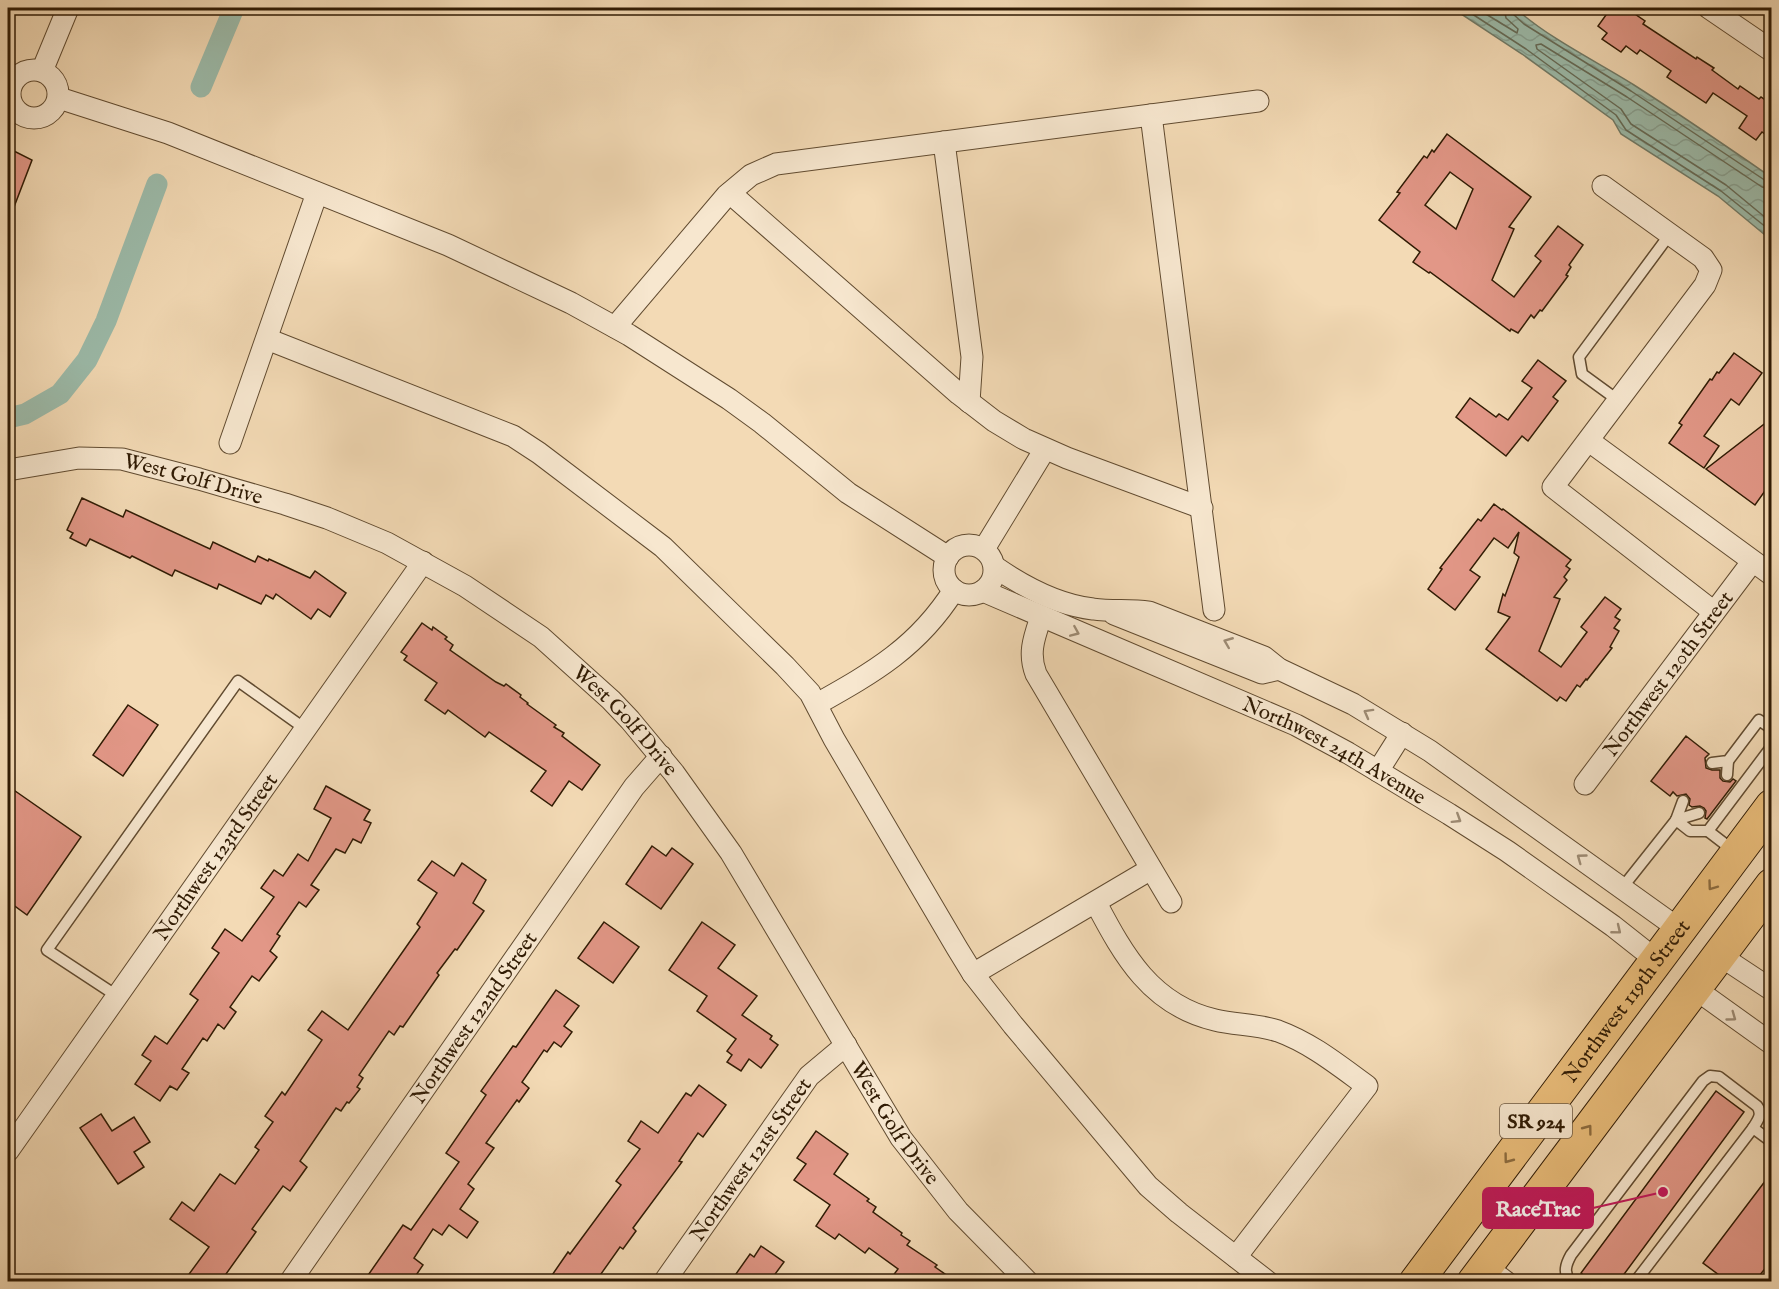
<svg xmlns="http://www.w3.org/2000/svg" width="1779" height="1289" font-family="'IM FELL English',serif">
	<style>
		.water { fill: url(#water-waves); stroke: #717b68; stroke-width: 1.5 }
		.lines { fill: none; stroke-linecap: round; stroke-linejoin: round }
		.shore { stroke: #666b57; stroke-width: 1.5 }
		.canal { stroke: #9cbbaa; stroke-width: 21 }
		.building { fill: #e29787; stroke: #301b04; stroke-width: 1.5; fill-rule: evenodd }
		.service-casing { stroke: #614b30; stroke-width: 13 }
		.minor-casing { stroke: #614b30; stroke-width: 23 }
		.trunk-casing { stroke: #301b04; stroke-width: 35 }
		.service { stroke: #f7e7cf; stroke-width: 10 }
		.minor { stroke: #f7e7cf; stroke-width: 21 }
		.trunk { stroke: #eabd7a; stroke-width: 33 }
		.oneway { stroke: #9d8b74 }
		.oneway2 { stroke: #8d6c3f }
		.labels { text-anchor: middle; stroke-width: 4.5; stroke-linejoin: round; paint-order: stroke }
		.shield { fill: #f7e7cf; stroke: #6c5841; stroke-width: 1.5 }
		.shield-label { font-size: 20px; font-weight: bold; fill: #301b04 }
		.street-label { font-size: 21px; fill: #301b04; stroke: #f7e7cf }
		.leader { fill: none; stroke: #c2185b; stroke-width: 2 }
		.callout-dot { fill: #c2185b; stroke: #f7e7cf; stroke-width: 2 }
		.callout { fill: #c2185b; stroke: #c2185b; stroke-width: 2 }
		.callout-label { font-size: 22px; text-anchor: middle; font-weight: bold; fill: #fff }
	</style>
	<defs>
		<pattern id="water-waves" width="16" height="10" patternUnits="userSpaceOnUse" patternTransform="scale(1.5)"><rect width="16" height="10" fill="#9cbbaa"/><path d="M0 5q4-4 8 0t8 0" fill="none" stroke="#87a091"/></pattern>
	</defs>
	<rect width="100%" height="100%" fill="#f3dab5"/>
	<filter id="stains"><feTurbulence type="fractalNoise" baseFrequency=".00333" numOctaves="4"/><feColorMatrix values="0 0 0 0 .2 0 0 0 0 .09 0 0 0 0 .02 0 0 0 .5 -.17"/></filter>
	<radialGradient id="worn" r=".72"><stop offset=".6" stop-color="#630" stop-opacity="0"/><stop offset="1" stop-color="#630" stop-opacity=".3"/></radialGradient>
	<!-- water -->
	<path class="water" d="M1452 8H1515C1550 39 1594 60 1634 85 1681 115 1726 146 1771 177V240L1718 196 1621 134 1613 120 1522 54Z"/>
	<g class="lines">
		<!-- shore -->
		<g class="shore">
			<polyline points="1463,8 1526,49 1616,115 1626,130 1721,191 1772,232"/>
			<polyline points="1476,8 1517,33 1518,29 1506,18 1504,8"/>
			<polyline points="1511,8 1513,14 1524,24 1631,91 1766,181 1772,182"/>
			<polyline points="1772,189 1762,187 1627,97 1541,44 1536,45 1537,49 1621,109 1631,124 1726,185 1772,223"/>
		</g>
		<!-- canal -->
		<g class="canal">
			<polyline points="201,87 234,8"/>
			<polyline points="8,418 25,414 60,394 87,360 106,321 157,184"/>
		</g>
	</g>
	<!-- building -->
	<g class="building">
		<polygon points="1611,8 1626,8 1645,21 1643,24 1696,59 1697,57 1714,68 1712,70 1738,89 1740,86 1759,99 1761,97 1772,105 1772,139 1762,132 1756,140 1739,128 1747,116 1713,93 1706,103 1667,77 1671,71 1640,50 1637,54 1626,46 1621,52 1602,39 1607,33 1598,26"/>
		<path d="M1447 134 1531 197 1509 227 1514 229 1492 280 1514 297 1541 261 1535 256 1558 226 1583 245 1569 265 1571 267 1566 275 1568 276 1542 311 1540 310 1534 318 1531 315 1518 333 1511 329 1510 331 1430 272 1429 273 1413 262 1420 252 1379 220 1400 193 1397 192 1424 156 1427 158 1432 150 1434 152ZM1450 172 1473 189 1456 229 1425 205Z"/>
		<polygon points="8,148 32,160 9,220 8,220"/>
		<polygon points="1734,353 1762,373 1739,405 1731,399 1704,436 1719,446 1704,468 1669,443 1682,425 1679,423 1710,379 1712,380 1717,372 1719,373"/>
		<polygon points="1538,360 1566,381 1553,397 1558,401 1528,441 1522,436 1506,456 1456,417 1470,398 1496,417 1499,414 1508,420 1532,388 1522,381"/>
		<polygon points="1772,418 1772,481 1755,505 1706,469"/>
		<polygon points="82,498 123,517 126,510 210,549 213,542 255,562 258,556 268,561 269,559 310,578 315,571 346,593 330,617 318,609 311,619 276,594 273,599 266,595 261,604 219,584 217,589 175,570 172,576 132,556 130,558 90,539 86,546 70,538 73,533 67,530"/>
		<polygon points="1494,504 1502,510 1503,509 1571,560 1566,566 1570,569 1564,577 1567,580 1554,597 1560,599 1539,651 1561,667 1587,632 1581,627 1605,597 1621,609 1615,617 1620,620 1614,628 1619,631 1610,647 1612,648 1587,680 1586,679 1580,687 1577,685 1566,701 1560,697 1557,701 1486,649 1510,617 1498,612 1503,594 1505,596 1519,557 1514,553 1519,532 1508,548 1494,538 1470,570 1480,577 1455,610 1428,589 1442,569 1440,568 1478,519 1481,521"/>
		<polygon points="422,623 432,630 433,627 447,637 445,639 453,645 450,650 496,682 504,686 506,684 521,695 520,697 528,703 527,704 556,725 554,727 564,733 562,736 600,765 582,790 569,781 552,806 531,791 546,771 489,732 485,737 448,710 445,714 425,700 437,683 404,660 407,656 401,652"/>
		<polygon points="128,705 158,725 123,776 93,755"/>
		<polygon points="1686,736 1709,754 1705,758 1706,768 1712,770 1720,770 1720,778 1723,781 1730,782 1733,779 1736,781 1707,819 1705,818 1706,811 1704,808 1700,806 1692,807 1689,805 1690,799 1686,794 1677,796 1673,792 1670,796 1651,781"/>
		<polygon points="8,786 81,837 27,915 8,901"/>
		<polygon points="326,786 370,810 364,820 371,823 361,843 353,839 345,853 336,849 311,885 319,890 306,907 299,902 277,934 280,936 270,951 277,957 259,981 252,976 230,1007 236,1012 224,1029 218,1024 207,1041 203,1038 182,1069 189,1073 177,1090 170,1086 160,1101 135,1084 151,1061 142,1055 155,1036 167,1044 198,1000 190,994 219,953 212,948 225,929 242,941 274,897 261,888 274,870 283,876 298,854 308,861 331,818 314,809"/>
		<polygon points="652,846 666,856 672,848 693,864 661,909 626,884"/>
		<polygon points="432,861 454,876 462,863 486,880 473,903 484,911 457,950 455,949 437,973 439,975 403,1027 400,1026 394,1035 389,1031 359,1075 363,1078 357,1087 360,1089 349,1103 347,1102 341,1111 336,1108 300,1161 307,1167 290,1191 283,1186 252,1229 256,1232 221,1281 184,1281 209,1247 170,1219 182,1202 194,1211 220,1174 235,1184 259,1150 255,1147 273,1122 265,1116 282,1092 285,1095 322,1040 308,1030 322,1011 348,1030 420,927 417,924 437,893 418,880"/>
		<polygon points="604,922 639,947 613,983 578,958"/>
		<polygon points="702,922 735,945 718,968 757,996 742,1015 772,1036 770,1039 778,1045 761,1068 749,1059 741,1071 727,1062 732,1055 727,1051 736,1039 697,1011 707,996 669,970"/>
		<polygon points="556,990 579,1006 564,1026 572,1032 561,1047 554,1042 547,1052 544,1050 522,1082 529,1088 519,1102 517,1100 486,1143 494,1148 468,1184 474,1189 460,1209 478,1222 467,1238 449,1225 442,1235 433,1229 414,1258 423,1265 412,1281 364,1281 403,1225 411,1230 459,1162 446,1153 486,1095 481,1091 513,1046 516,1047"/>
		<polygon points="699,1085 726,1105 703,1137 698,1133 679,1161 682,1162 633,1228 636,1231 623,1249 620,1247 596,1281 548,1281 568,1252 570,1254 621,1185 616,1181 640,1149 628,1141 641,1121 658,1133 686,1093 691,1096"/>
		<polygon points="1716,1091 1744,1112 1619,1281 1591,1281 1581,1273"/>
		<polygon points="101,1114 112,1131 134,1117 150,1142 134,1152 144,1167 118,1184 80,1128"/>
		<polygon points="816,1131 848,1154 834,1174 869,1199 867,1201 876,1207 873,1212 902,1233 901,1235 910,1241 907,1245 937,1265 935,1267 955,1281 889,1281 898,1269 869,1248 865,1253 839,1234 835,1239 816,1226 830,1205 794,1180 806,1164 797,1158"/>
		<polygon points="1772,1172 1772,1260 1755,1281 1727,1281 1703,1263"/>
		<polygon points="761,1246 784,1262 770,1281 731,1281 750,1254 754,1257"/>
	</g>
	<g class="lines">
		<!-- service casing -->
		<g class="service-casing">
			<g id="service">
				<polyline points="1619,401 1582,374 1579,357 1670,234"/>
				<polyline points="1712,763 1728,761 1759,720 1772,729"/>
				<polyline points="1727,775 1728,761"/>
				<polyline points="1676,820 1699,813"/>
				<polyline points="1676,820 1683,801"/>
				<polyline points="1708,831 1734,851"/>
				<polyline points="1622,888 1676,820 1690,831 1708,831 1772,746"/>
				<polyline points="117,996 47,950 238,681 304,728"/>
				<path d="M1570 1282C1563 1272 1566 1264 1571 1255L1703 1081 1710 1076 1719 1077 1757 1106C1763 1114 1758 1120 1753 1128"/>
				<polyline points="1635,1282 1753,1128 1772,1142"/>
			</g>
		</g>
		<!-- minor casing -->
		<g class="minor-casing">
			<g id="minor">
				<polyline points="1709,8 1772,51"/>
				<circle cx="34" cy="94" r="24"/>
				<polyline points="42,71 68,8"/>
				<polyline points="59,98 168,133 448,245 571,303 629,335 729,399 762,423 848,493 948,557"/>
				<polyline points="1151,115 1214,610"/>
				<polyline points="944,142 972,357 969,402"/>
				<polyline points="1603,186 1703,258 1711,270 1705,285 1553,487 1714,612"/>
				<polyline points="730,193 959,394 994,421 1024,439 1067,458 1202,508"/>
				<polyline points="615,327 727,195 751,175 776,164 1258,101"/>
				<polyline points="267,339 513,436 539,453 663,547 785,666 810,693 834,739 957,948 973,974 1013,1025 1148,1186 1179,1213 1268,1282"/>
				<polyline points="1589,441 1772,575"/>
				<polyline points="230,443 317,193"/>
				<path id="s1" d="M8 470 79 458 122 459 199 479 285 504 327 518 387 543 465 586 541 637 611 700 630 720 674 773 731 853 901 1138 958 1211 1028 1282"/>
				<circle cx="969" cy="570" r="25"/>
				<polyline points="984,549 1045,449"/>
				<path d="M995 567C1024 587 1057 605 1093 609 1112 612 1130 609 1149 612L1264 657 1279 669 1353 704 1430 751 1679 929"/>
				<path id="s2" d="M983 591 1296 725 1348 753 1449 814 1507 851 1613 926 1656 960"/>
				<polyline points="1114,614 1262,673 1279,669"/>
				<path d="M1041 617C1034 638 1028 653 1036 674L1171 902"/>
				<path d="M817 704C874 672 918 647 954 590"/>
				<polyline points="1378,771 1402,733"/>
				<path id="s3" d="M1585 784 1752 562"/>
				<path d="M1096 903C1124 956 1151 1005 1215 1020 1235 1025 1257 1024 1278 1031 1311 1043 1338 1065 1367 1086L1236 1257"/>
				<polyline points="1719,955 1772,990"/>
				<polyline points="973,974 1151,869"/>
				<polyline points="1694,988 1772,1044"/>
				<path id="s4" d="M8 1151 423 562"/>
				<polyline points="1485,1266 1506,1282"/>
				<path id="s5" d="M290 1282 634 787 661 756"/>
				<path id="s6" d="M664 1282 809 1076 846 1045"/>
			</g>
		</g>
		<!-- trunk casing -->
		<g class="trunk-casing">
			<g id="trunk">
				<path id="s7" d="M1416 1282 1772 806"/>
				<polyline points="1474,1282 1772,885"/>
			</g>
		</g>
		<!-- service -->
		<use href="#service" class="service"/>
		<!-- minor -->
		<use href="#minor" class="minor"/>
		<!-- trunk -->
		<use href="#trunk" class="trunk"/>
	</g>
	<!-- one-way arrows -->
	<defs><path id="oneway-chevron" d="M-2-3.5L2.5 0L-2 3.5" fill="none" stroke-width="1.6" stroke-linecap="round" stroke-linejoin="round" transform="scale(1.5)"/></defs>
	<g class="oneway">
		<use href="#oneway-chevron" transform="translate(1075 632) rotate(23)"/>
		<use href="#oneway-chevron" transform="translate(1228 642) rotate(-158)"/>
		<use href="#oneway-chevron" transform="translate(1368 713) rotate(-151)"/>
		<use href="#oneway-chevron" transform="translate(1457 819) rotate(32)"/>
		<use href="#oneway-chevron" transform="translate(1581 858) rotate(-144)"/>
		<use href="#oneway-chevron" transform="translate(1617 930) rotate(39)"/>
		<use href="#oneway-chevron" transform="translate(1732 1017) rotate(36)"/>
	</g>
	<g class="oneway2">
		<use href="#oneway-chevron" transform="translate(1712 886) rotate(126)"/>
		<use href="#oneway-chevron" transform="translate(1588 1129) rotate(-53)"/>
		<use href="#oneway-chevron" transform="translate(1508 1159) rotate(127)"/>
	</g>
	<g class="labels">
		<!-- shield labels -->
		<rect class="shield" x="1500" y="1104" width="72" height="34" rx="4.5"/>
		<g class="shield-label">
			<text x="1536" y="1128">SR 924</text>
		</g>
		<!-- street labels -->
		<g class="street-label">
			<text dy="7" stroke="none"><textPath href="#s1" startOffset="189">West Golf Drive</textPath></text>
			<text dy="7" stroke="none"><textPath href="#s3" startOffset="138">Northwest 120th Street</textPath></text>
			<text dy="7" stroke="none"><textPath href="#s1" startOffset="693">West Golf Drive</textPath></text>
			<text dy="7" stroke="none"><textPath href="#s2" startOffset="386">Northwest 24th Avenue</textPath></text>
			<text dy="7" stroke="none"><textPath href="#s4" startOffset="360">Northwest 123rd Street</textPath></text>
			<text dy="7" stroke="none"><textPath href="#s7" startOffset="351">Northwest 119th Street</textPath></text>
			<text dy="7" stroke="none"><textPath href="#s5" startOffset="322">Northwest 122nd Street</textPath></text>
			<text dy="7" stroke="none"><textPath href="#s1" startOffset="1179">West Golf Drive</textPath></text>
			<text dy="7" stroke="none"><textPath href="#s6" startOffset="150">Northwest 121st Street</textPath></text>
		</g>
	</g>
	<!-- callouts -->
	<path class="leader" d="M1663 1192L1593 1208"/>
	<circle class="callout-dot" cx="1663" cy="1192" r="6"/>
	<rect class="callout" x="1483" y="1188" width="110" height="40" rx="6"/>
	<g class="callout-label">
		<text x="1538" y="1216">RaceTrac</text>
	</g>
	<!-- margin -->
	<rect width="1779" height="1289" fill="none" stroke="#f3dab5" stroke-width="30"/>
	<rect x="9" y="9" width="1761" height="1271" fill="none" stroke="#301b04" stroke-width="3"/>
	<rect x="15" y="15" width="1749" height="1259" fill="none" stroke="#301b04" stroke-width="1.5"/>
	<rect width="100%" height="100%" filter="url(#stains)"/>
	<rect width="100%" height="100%" fill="url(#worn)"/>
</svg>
